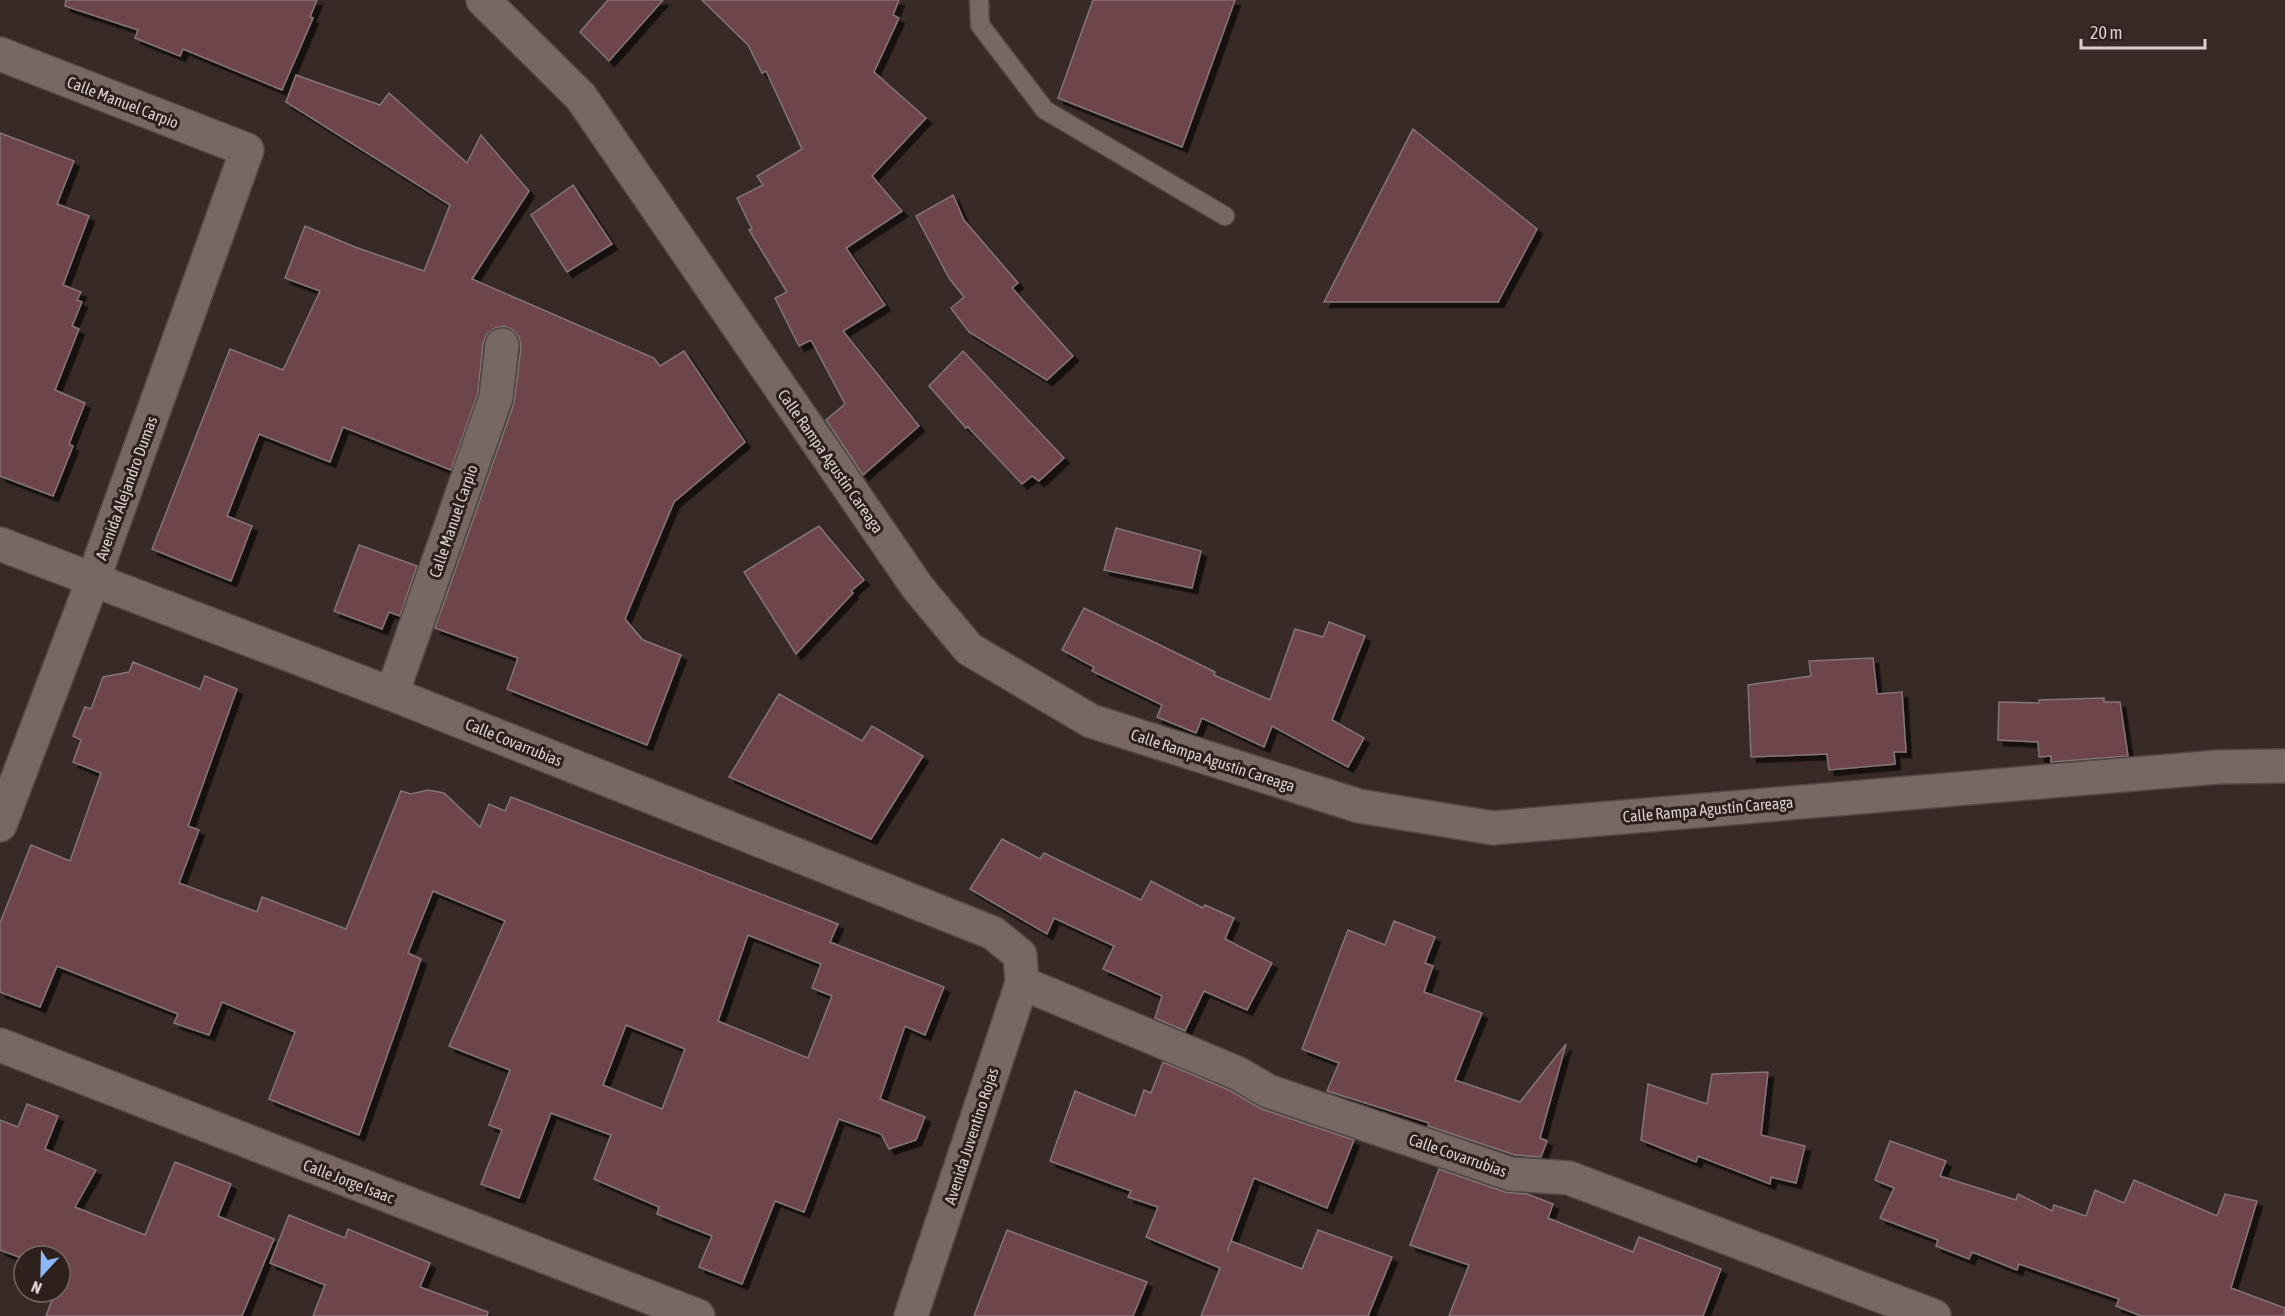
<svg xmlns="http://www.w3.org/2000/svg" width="2285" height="1316" font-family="'Asap Condensed',sans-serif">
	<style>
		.building { fill: #6d454b; stroke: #847476; stroke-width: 1.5; fill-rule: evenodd; filter: url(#shadow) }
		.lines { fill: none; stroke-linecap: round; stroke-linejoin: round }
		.lane-casing { stroke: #534845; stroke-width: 21 }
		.street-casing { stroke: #534845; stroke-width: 36 }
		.secondary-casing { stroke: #534845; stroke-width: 36 }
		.lane { stroke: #776863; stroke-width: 18 }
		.street { stroke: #776863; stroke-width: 33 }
		.secondary { stroke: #776863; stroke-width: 33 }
		.labels { text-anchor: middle; stroke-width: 6; stroke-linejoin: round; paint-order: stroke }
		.street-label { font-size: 16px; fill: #dad1cf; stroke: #2e211d }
	</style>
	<defs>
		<filter id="shadow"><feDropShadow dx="5.5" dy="5.5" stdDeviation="0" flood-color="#0009"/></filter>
	</defs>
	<rect width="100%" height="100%" fill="#382b27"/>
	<!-- building -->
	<g class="building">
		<polygon points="66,0 317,0 310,17 313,18 282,90 183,49 180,56 135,38 138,30 65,6"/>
		<polygon points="608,0 663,0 609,61 580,32"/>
		<polygon points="702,0 899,0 893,15 899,18 874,72 926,118 872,176 902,211 846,248 885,305 843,331 919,426 863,475 826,420 845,404 811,340 799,346 775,298 787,292 749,230 752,229 737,198 763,185 757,176 802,149 766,71 762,73 748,45"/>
		<polygon points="1093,0 1235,0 1182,147 1058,98"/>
		<polygon points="296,75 380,105 389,93 467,163 481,135 529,191 472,279 654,358 660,366 684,351 745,442 674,502 625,619 643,640 681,655 647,745 507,689 518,658 435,628 514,403 521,347 519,337 513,330 504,326 495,328 487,334 483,343 478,393 451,470 343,427 330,462 259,434 227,516 252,526 231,581 152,549 230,349 283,370 320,291 285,278 305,226 355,247 424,271 450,205 286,102"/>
		<polygon points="1413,129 1537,229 1498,302 1324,302"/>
		<polygon points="0,133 74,161 57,204 89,216 63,285 81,292 77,300 82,302 72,326 79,329 55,390 85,403 69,444 73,446 53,496 0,476"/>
		<polygon points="573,185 612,244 567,272 531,215"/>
		<polygon points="953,195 964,220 1018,283 1012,288 1073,356 1047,380 969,332 951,308 964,297 949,278 916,216"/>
		<polygon points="963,351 1064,458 1039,481 1032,476 1022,484 968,427 966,428 929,386"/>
		<polygon points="819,526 864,580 851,591 853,593 796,654 744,572"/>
		<polygon points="1116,528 1201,551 1192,588 1104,570"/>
		<polygon points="359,545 417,566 400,616 389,612 382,629 334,611"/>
		<polygon points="1084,608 1215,672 1214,675 1270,700 1295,629 1323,637 1329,622 1365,636 1332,720 1364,738 1348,767 1272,726 1264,747 1202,718 1196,733 1157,717 1162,705 1092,671 1094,667 1062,650"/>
		<polygon points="1873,658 1877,694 1902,692 1906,752 1894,752 1895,764 1829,770 1827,754 1751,757 1748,685 1811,676 1809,661"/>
		<path d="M133 662 200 689 205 676 237 689 188 826 199 830 179 883 257 912 262 897 346 929 401 791 411 794 428 790 444 793 480 827 489 804 505 811 511 797 838 924 830 942 944 987 925 1035 905 1026 880 1099 925 1117 916 1140 889 1149 881 1134 839 1119 804 1212 775 1201 742 1284 699 1267 712 1236 657 1214 659 1207 594 1179 611 1135 551 1113 519 1198 481 1184 502 1130 489 1125 510 1070 449 1046 505 921 433 891 408 953 421 959 359 1135 269 1099 295 1032 222 1002 209 1035 174 1023 178 1014 57 966 40 1007 0 992V923L31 845 70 861 101 773 73 762 81 740 73 736 85 707 91 709 103 677 129 672ZM748 935 821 964 812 988 832 996 808 1058 718 1021ZM626 1025 685 1049 662 1109 603 1085Z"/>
		<polygon points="779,694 862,741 872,726 923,756 871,839 729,777"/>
		<polygon points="2104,698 2104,702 2120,702 2128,756 2051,762 2051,756 2039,757 2038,742 1998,740 1999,702 2039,703 2039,700"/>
		<polygon points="1002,839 1040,859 1044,853 1141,900 1151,881 1203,908 1205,905 1234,918 1225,939 1272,963 1247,1010 1204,991 1185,1031 1155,1018 1162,996 1103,969 1114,946 1054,918 1047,934 970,889"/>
		<polygon points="1394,921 1435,937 1425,963 1433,966 1424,992 1482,1013 1455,1080 1520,1102 1566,1044 1540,1138 1547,1141 1541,1157 1515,1155 1428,1126 1429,1123 1327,1091 1339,1063 1302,1049 1348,930 1385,945"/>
		<polygon points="1163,1062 1229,1090 1262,1109 1354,1140 1327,1208 1254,1178 1227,1252 1231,1241 1302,1269 1318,1230 1392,1257 1368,1316 1201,1316 1220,1268 1146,1237 1158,1207 1128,1197 1131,1191 1050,1161 1075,1091 1135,1116 1144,1090 1151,1093"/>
		<polygon points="1768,1072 1761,1135 1805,1146 1796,1183 1771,1177 1770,1184 1698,1156 1696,1162 1641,1140 1648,1084 1707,1104 1712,1074"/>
		<polygon points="27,1104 58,1116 45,1149 96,1170 75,1207 145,1235 175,1162 231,1184 218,1216 274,1239 242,1316 46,1316 55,1292 60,1292 62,1275 60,1274 60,1256 24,1256 24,1259 0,1250 0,1120 18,1127"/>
		<polygon points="1890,1141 1946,1161 1940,1176 2016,1200 2018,1194 2052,1211 2054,1205 2086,1216 2095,1190 2124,1203 2134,1180 2217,1216 2225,1194 2257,1201 2231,1288 2285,1308 2285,1316 2141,1316 2116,1306 2119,1299 2019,1264 2017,1270 1972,1252 1969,1259 1936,1246 1938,1240 1880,1218 1894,1188 1875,1180"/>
		<polygon points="1439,1169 1505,1192 1527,1194 1553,1204 1548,1218 1633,1252 1639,1237 1721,1269 1703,1316 1449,1316 1469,1265 1410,1245"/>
		<polygon points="289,1215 345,1238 348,1229 430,1263 420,1287 488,1312 487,1316 313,1316 325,1285 270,1263"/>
		<polygon points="1007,1230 1147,1282 1133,1316 974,1316"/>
	</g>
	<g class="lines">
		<!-- lane casing -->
		<g class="lane-casing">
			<polyline id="lane" points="979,0 980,25 1045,110 1225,216"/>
		</g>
		<!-- street casing -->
		<g class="street-casing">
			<g id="street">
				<polyline points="0,54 247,150 93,580 0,825"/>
				<polyline points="0,544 392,694 993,933 1020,955 1022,983 911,1316"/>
				<polyline points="392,694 496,397 502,345"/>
				<polyline points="1022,983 1237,1073 1268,1091 1511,1174 1569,1178 1934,1316"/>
				<polyline points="0,1045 698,1316"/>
			</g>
		</g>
		<!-- secondary casing -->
		<g class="secondary-casing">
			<polyline id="secondary" points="483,0 581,97 918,588 969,649 1091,721 1359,806 1493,828 2218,767 2285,766"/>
		</g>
		<!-- lane -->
		<use href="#lane" class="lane"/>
		<!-- street -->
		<use href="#street" class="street"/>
		<!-- secondary -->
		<use href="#secondary" class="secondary"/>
	</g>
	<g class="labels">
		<!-- street labels -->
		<g class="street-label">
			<text transform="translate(123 102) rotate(21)" y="6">Calle Manuel Carpio</text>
			<text transform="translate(831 461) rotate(55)" y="6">Calle Rampa Agustín Careaga</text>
			<text transform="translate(126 488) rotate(-70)" y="6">Avenida Alejandro Dumas</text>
			<text transform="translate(453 521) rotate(-71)" y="6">Calle Manuel Carpio</text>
			<text transform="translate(514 742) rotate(22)" y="6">Calle Covarrubias</text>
			<text transform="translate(1213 760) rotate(18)" y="6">Calle Rampa Agustín Careaga</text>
			<text transform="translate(1708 809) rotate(-5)" y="6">Calle Rampa Agustín Careaga</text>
			<text transform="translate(971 1136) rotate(-72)" y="6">Avenida Juventino Rojas</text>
			<text transform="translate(1458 1155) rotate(19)" y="6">Calle Covarrubias</text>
			<text transform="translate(349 1181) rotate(21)" y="6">Calle Jorge Isaac</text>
		</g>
	</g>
	<!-- north arrow -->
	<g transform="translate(42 1274) rotate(202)"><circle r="28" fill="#2e211d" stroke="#736764" stroke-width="1.5"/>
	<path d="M0-4.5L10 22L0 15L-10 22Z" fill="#8db9fc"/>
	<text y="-9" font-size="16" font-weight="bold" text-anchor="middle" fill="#dad1cf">N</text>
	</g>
	<!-- scale -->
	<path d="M2081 39v9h124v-9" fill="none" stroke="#dad1cf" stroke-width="3"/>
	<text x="2090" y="39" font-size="18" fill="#dad1cf" stroke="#2e211d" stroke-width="4.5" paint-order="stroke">20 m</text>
</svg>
